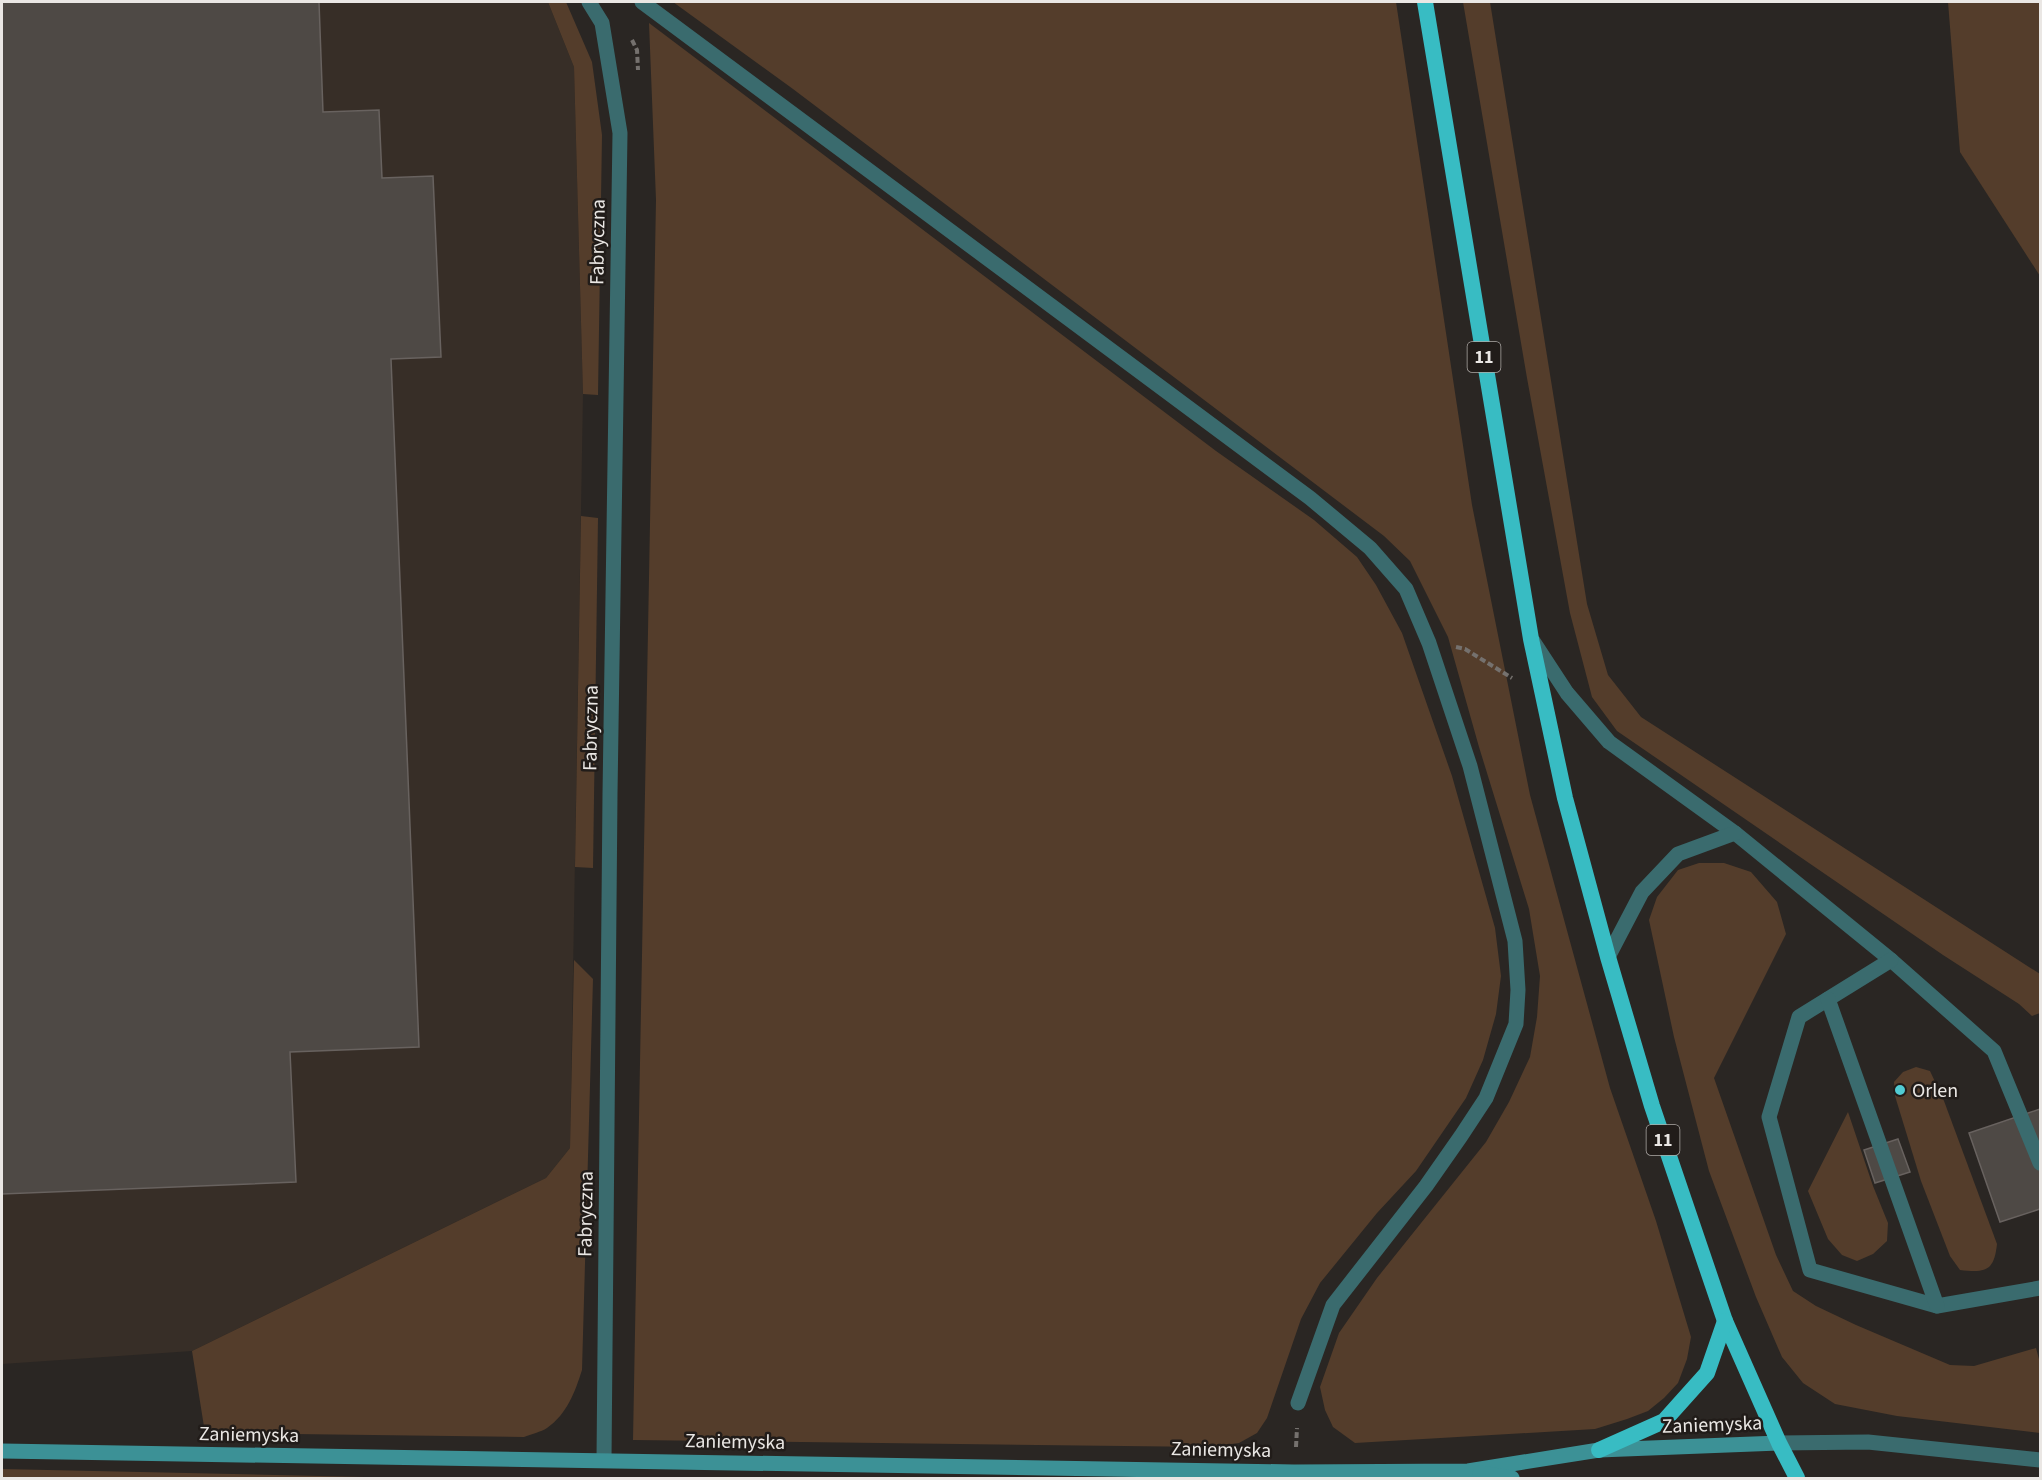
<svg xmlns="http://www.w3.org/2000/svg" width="2042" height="1480" font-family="'Source Sans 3',sans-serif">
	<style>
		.built { fill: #372e27 }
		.green { fill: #543d2b }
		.building { fill: #4e4945; stroke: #68625f; stroke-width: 1.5 }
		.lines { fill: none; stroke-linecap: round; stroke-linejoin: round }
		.path { stroke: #75716e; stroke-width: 4; stroke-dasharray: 6 3; stroke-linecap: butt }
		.service { stroke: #3a6b6e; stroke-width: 15 }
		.tertiary { stroke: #3a6b6e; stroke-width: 15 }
		.secondary { stroke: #3c9196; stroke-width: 15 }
		.trunk { stroke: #38bcc3; stroke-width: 16 }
		.poi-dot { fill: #51ccd3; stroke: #211c19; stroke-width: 2 }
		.labels { text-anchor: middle; stroke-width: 5; stroke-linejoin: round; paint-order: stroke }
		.shield { fill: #211c19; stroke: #aeaaa7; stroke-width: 1.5 }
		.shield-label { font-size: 18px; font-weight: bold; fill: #eae7e4 }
		.street-label { font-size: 20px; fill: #eae7e4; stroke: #211c19 }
		.poi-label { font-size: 20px; fill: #eae7e4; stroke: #211c19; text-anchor: start }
	</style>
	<rect width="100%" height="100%" fill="#2a2623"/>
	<!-- built -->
	<polygon class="built" points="2,2 548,2 574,67 583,394 570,1148 546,1178 192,1351 2,1364"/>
	<!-- green -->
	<g class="green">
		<polygon points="548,2 566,2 592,62 602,135 598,395 583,394 574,67"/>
		<polygon points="673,2 1396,2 1472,505 1530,795 1610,1088 1656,1221 1691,1337 1687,1359 1678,1383 1664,1398 1648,1411 1627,1419 1595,1429 1355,1443 1333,1427 1325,1410 1320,1387 1339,1333 1377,1278 1486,1142 1509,1102 1530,1057 1537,1017 1540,976 1529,909 1479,747 1448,637 1410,561 1384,536 793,89"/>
		<polygon points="1463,2 1490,2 1587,604 1608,675 1641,717 2040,974 2040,1013 2032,1016 2019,1004 1943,955 1617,731 1592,697 1570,613 1527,378"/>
		<polygon points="1948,2 2040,2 2040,276 1960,152"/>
		<polygon points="649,23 1216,451 1314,520 1357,557 1376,585 1402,633 1452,776 1495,928 1501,976 1496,1014 1483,1060 1466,1098 1416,1171 1377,1213 1320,1283 1301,1319 1267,1418 1257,1433 1239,1443 1209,1447 633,1440 656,200"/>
		<polygon points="581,516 598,518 593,868 575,867"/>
		<polygon points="1699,863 1724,863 1751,872 1777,902 1786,934 1714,1078 1776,1255 1793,1291 1816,1306 1856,1325 1950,1365 1974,1366 2036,1348 2040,1363 2040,1433 1897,1416 1835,1404 1803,1383 1782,1357 1756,1297 1709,1171 1674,1037 1649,920 1657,897 1678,870"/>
		<path d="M574 960 593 979 582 1370C575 1392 567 1414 547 1428 541 1432 531 1434 524 1437L205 1433 192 1351 546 1178 570 1148Z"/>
		<path d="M1916 1067 1930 1071 1944 1101 1997 1244C1994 1271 1986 1273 1960 1270L1950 1256 1921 1181 1895 1096 1894 1082 1903 1072Z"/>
		<polygon points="1848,1112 1873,1186 1888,1223 1887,1241 1873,1254 1857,1261 1842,1255 1828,1239 1808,1191"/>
		<polygon points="2,1469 409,1478 2,1478"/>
	</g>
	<!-- building -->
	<g class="building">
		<polygon points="2,2 319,2 323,112 379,110 382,178 433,176 441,357 391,359 419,1047 290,1052 296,1182 2,1194"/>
		<polygon points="2040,1109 2040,1209 2000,1222 1969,1133"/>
		<polygon points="1898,1139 1910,1172 1875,1183 1864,1150"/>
	</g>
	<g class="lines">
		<!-- path -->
		<g class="path">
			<polyline points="632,40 637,50 638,70"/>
			<polyline points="1456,647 1465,649 1512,678"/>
			<polyline points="1296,1447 1297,1428"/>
		</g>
		<!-- service -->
		<g class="service">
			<polyline points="642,2 1310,498 1370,548 1406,589 1429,643 1470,766 1515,941 1518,990 1516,1024 1486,1098 1461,1136 1426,1186 1333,1305 1298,1403"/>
			<polyline points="1533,641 1567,693 1609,742 1735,833 1891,960 1994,1051 2040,1163"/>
			<polyline points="1608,957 1642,892 1678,854 1735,833"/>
			<polyline points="1891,960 1799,1017 1769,1117 1810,1270 1937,1306 2040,1288"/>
			<polyline points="1828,999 1937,1306"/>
		</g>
		<!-- tertiary -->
		<g class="tertiary">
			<polyline points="589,2 602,23 620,133 610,794 604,1460"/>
			<polyline points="1779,1443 1868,1442 2040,1460"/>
		</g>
		<!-- secondary -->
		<g class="secondary">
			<polyline points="2,1451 1294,1472 1468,1471 1599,1450 1779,1443"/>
			<polyline points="1480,1473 1512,1478"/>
		</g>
		<!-- trunk -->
		<g class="trunk">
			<polyline points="1425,2 1531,639 1565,798 1608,957 1652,1106 1725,1321 1779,1443 1797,1478"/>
			<polyline points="1599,1450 1664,1421 1707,1373 1725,1321"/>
		</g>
	</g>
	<!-- markers -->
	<circle class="poi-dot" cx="1900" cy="1090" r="6"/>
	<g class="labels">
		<!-- shield labels -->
		<g class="shield">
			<rect x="1467.5" y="342" width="33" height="30" rx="4.5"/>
			<rect x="1646.5" y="1125" width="33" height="30" rx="4.5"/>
		</g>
		<g class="shield-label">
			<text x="1484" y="363">11</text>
			<text x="1663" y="1146">11</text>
		</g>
		<!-- street labels -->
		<g class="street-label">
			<text transform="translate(597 242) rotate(-89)" y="7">Fabryczna</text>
			<text transform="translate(590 728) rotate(-89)" y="7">Fabryczna</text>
			<text transform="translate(585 1214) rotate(-89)" y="7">Fabryczna</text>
			<text transform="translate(1712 1424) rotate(-2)" y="7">Zaniemyska</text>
			<text transform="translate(249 1434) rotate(1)" y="7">Zaniemyska</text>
			<text transform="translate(735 1441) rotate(1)" y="7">Zaniemyska</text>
			<text transform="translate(1221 1449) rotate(1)" y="7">Zaniemyska</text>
		</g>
		<!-- poi labels -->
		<g class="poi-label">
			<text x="1912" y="1097">Orlen</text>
		</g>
	</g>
	<!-- border -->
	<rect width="2042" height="1480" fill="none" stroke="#eae7e4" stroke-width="6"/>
</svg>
